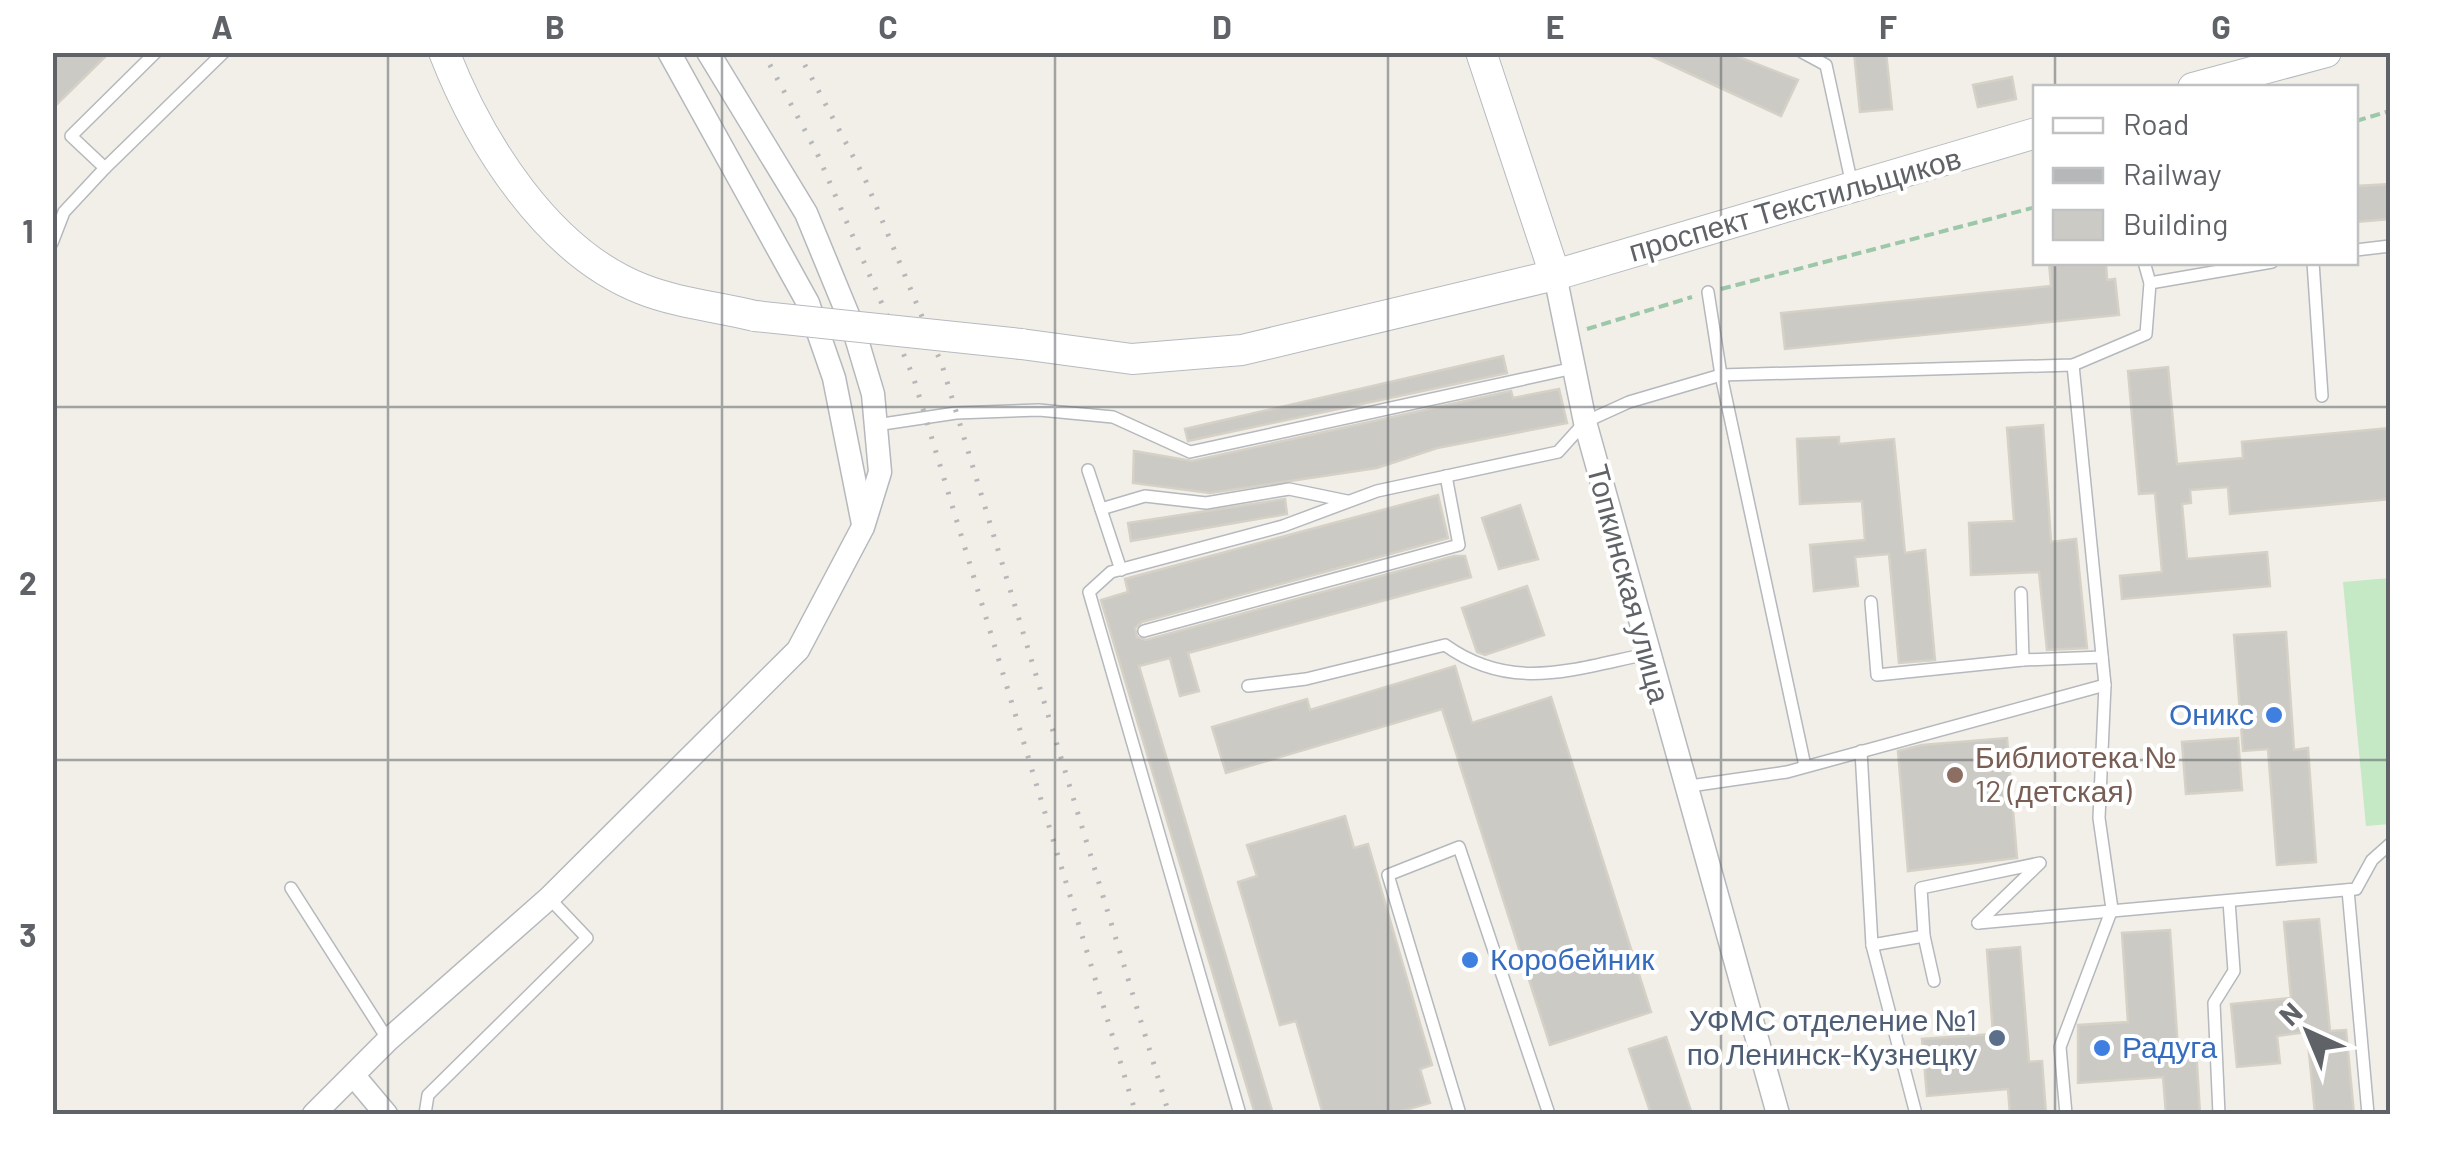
<svg xmlns="http://www.w3.org/2000/svg" width="2443" height="1167" font-family="Barlow,sans-serif">
	<style>
		.green { fill: #c5e8c5 }
		.building { fill: #cccac5; stroke: #d6d1c6; stroke-width: 2.5 }
		.lines { fill: none; stroke-linecap: round; stroke-linejoin: round }
		.lane-casing { stroke: #b5b8bc; stroke-width: 14 }
		.street-casing { stroke: #b5b8bc; stroke-width: 25 }
		.secondary-casing { stroke: #b6babf; stroke-width: 32 }
		.path { stroke: #9cc7a9; stroke-width: 4; stroke-dasharray: 10 5; stroke-linecap: butt }
		.lane { stroke: #fff; stroke-width: 11 }
		.street { stroke: #fff; stroke-width: 22 }
		.secondary { stroke: #fff; stroke-width: 30 }
		.rail { stroke: #b6b7b8; stroke-width: 5; stroke-dasharray: 2.5 12; stroke-linecap: butt }
		.secondary-bridge-casing { stroke: #b6babf; stroke-width: 32; stroke-linecap: butt }
		.secondary-bridge { stroke: #fff; stroke-width: 30 }
		.grid { fill: none; stroke: #5f6368; stroke-width: 2.5; stroke-opacity: 0.55 }
		.shop-dot { fill: #3f7fe0; stroke: #fff; stroke-width: 4 }
		.education-dot { fill: #8d6e63; stroke: #fff; stroke-width: 4 }
		.service-dot { fill: #5c6f8a; stroke: #fff; stroke-width: 4 }
		.labels { text-anchor: middle; stroke-width: 8; stroke-linejoin: round; paint-order: stroke }
		.street-label { font-size: 30px; fill: #5f6368; stroke: #fff }
		.shop-label { font-size: 30px; fill: #366cbe; stroke: #fff; text-anchor: start }
		.education-label { font-size: 30px; fill: #785e54; stroke: #fff; text-anchor: start }
		.service-label { font-size: 30px; fill: #4e5e75; stroke: #fff; text-anchor: end }
		.neatline { fill: none; stroke: #5f6368; stroke-width: 4 }
		.grid-label { font-size: 32px; text-anchor: middle; font-weight: bold; fill: #5f6368 }
	</style>
	<rect width="100%" height="100%" fill="#f1efe8"/>
	<!-- green -->
	<polygon class="green" points="2390,578 2390,824 2366,826 2343,582"/>
	<!-- building -->
	<g class="building">
		<polygon points="52,52 110,52 52,109"/>
		<polygon points="1643,52 1726,52 1798,80 1781,116"/>
		<polygon points="1854,52 1886,52 1892,109 1860,112"/>
		<polygon points="2012,77 2016,99 1978,107 1973,85"/>
		<polygon points="2390,184 2390,219 2356,222 2356,186"/>
		<polygon points="2049,262 2106,262 2107,280 2115,279 2119,315 1785,349 1781,313 2051,286"/>
		<polygon points="1503,356 1507,373 1188,441 1185,429"/>
		<polygon points="2168,367 2177,464 2243,458 2242,442 2389,428 2390,499 2230,514 2228,487 2190,490 2191,503 2182,504 2187,559 2267,552 2270,586 2122,599 2120,576 2162,572 2155,493 2139,494 2128,371"/>
		<polygon points="1559,389 1567,423 1437,448 1377,468 1210,493 1133,483 1134,451 1192,461 1511,391 1513,398"/>
		<polygon points="2043,425 2051,542 2076,539 2087,648 2047,650 2039,572 1971,575 1969,523 2014,521 2007,428"/>
		<polygon points="1839,437 1839,444 1894,439 1905,553 1925,550 1935,660 1899,663 1889,554 1855,557 1858,586 1814,591 1810,545 1865,540 1862,501 1800,504 1797,439"/>
		<polygon points="1438,495 1448,538 1142,622 1135,628 1137,637 1146,640 1454,556 1465,556 1471,577 1188,653 1199,691 1180,696 1170,658 1139,666 1273,1114 1255,1114 1101,600 1128,592 1125,579"/>
		<polygon points="1285,499 1287,514 1131,541 1128,523"/>
		<polygon points="1520,505 1538,559 1499,569 1482,518"/>
		<polygon points="1527,586 1544,635 1485,655 1477,652 1462,608"/>
		<polygon points="2286,632 2294,750 2308,748 2316,862 2277,865 2268,749 2243,751 2234,635"/>
		<polygon points="1455,666 1472,723 1551,697 1651,1012 1550,1045 1442,709 1226,773 1212,727 1307,699 1310,710"/>
		<polygon points="2007,738 2017,858 1908,871 1898,751 1922,745"/>
		<polygon points="2238,738 2242,790 2186,794 2182,742"/>
		<polygon points="1345,816 1354,848 1368,844 1432,1065 1420,1069 1430,1103 1391,1114 1323,1114 1296,1021 1280,1025 1238,882 1257,876 1247,845"/>
		<polygon points="2319,919 2330,1031 2346,1030 2354,1114 2315,1114 2307,1032 2277,1036 2280,1063 2237,1067 2231,1004 2291,998 2284,922"/>
		<polygon points="2170,930 2178,1050 2196,1048 2200,1114 2166,1114 2163,1077 2078,1083 2078,1025 2128,1022 2122,933"/>
		<polygon points="2020,947 2029,1062 2042,1061 2046,1114 2010,1114 2008,1089 1927,1096 1922,1039 1993,1034 1987,950"/>
		<polygon points="1666,1037 1692,1114 1651,1114 1629,1049"/>
	</g>
	<g class="lines">
		<!-- lane casing -->
		<g class="lane-casing">
			<g id="lane">
				<polyline points="156,52 71,136 105,168 224,52"/>
				<polyline points="1802,52 1826,65 1852,185"/>
				<polyline points="52,243 64,212 105,168"/>
				<polyline points="2356,250 2390,246"/>
				<polyline points="2313,262 2322,396"/>
				<polyline points="2150,283 2272,262"/>
				<polyline points="1708,292 1721,375 1805,766"/>
				<polyline points="876,425 956,413 1039,410 1113,417 1190,452 1574,368"/>
				<polyline points="1088,470 1121,570"/>
				<polyline points="1101,509 1145,496 1206,503 1289,489 1347,501"/>
				<polyline points="2021,593 2023,660"/>
				<polyline points="1871,602 1877,675 2023,660 2102,657"/>
				<polyline points="1144,631 1459,545 1446,476"/>
				<path d="M1248 686 1306 679 1445 645C1512 693 1573 669 1647 654"/>
				<polyline points="1861,751 1872,945 1916,1114"/>
				<polyline points="1683,787 1787,772 2105,685"/>
				<polyline points="291,888 388,1040"/>
				<polyline points="2348,890 2368,1114"/>
				<polyline points="1978,923 2356,889 2372,860 2390,844"/>
				<polyline points="1924,936 1934,981"/>
				<polyline points="1872,945 1924,936 1921,888 2040,863 1978,923"/>
				<polyline points="425,1114 428,1095 587,938 549,898"/>
				<polyline points="1240,1114 1089,592 1111,572 1283,526 1377,491 1558,452 1585,422 1629,402 1721,375 2073,365 2146,334 2150,283 2144,262"/>
				<polyline points="1460,1114 1388,875 1459,847 1549,1114"/>
				<polyline points="2066,1114 2060,1047 2112,909 2099,818 2105,685 2073,365"/>
				<polyline points="2219,1114 2214,1003 2234,971 2229,901"/>
			</g>
		</g>
		<!-- street casing -->
		<g class="street-casing">
			<g id="street">
				<polyline points="669,52 808,303 834,378 863,524"/>
				<polyline points="1555,275 1585,422 1778,1114"/>
				<polyline points="354,1076 386,1114"/>
				<polyline points="314,1114 388,1040 549,898 798,650 863,527 880,472 873,394 853,327 806,213 708,52"/>
			</g>
		</g>
		<!-- secondary casing -->
		<g class="secondary-casing">
			<g id="secondary">
				<path d="M444 52C479 142 547 252 642 289 677 303 719 307 755 316"/>
				<polyline points="1481,52 1555,275"/>
				<polyline points="2193,88 2326,52"/>
				<polyline points="1021,344 1132,359 1242,350 1555,275 2036,133"/>
			</g>
		</g>
		<!-- path -->
		<g class="path">
			<polyline points="2356,121 2390,111"/>
			<polyline points="1721,289 2036,207"/>
			<polyline points="1587,329 1692,297"/>
		</g>
		<!-- lane -->
		<use href="#lane" class="lane"/>
		<!-- street -->
		<use href="#street" class="street"/>
		<!-- secondary -->
		<use href="#secondary" class="secondary"/>
		<!-- rail -->
		<g class="rail">
			<polyline points="763,52 817,153 913,376 1136,1114"/>
			<polyline points="798,52 865,179 942,365 1169,1114"/>
		</g>
		<!-- secondary-bridge casing -->
		<g class="secondary-bridge-casing">
			<polyline id="secondary-bridge" points="755,316 1021,344"/>
		</g>
		<!-- secondary-bridge -->
		<use href="#secondary-bridge" class="secondary-bridge"/>
	</g>
	<!-- grid -->
	<path class="grid" d="M388 52V1114M722 52V1114M1055 52V1114M1388 52V1114M1721 52V1114M2055 52V88M2055 262V1114M52 407H2390M52 760H2390"/>
	<!-- markers -->
	<g class="shop-dot">
		<circle cx="2274" cy="715" r="10"/>
		<circle cx="1470" cy="960" r="10"/>
		<circle cx="2102" cy="1048" r="10"/>
	</g>
	<circle class="education-dot" cx="1955" cy="775" r="10"/>
	<circle class="service-dot" cx="1997" cy="1038" r="10"/>
	<g class="labels">
		<!-- street labels -->
		<g class="street-label">
			<text transform="translate(1795 205) rotate(-16)" y="10">проспект Текстильщиков</text>
			<text transform="translate(1628 584) rotate(75)" y="10">Топкинская улица</text>
		</g>
		<!-- shop labels -->
		<g class="shop-label">
			<text x="2254" y="725" text-anchor="end">Оникс</text>
			<text x="1490" y="970">Коробейник</text>
			<text x="2122" y="1058">Радуга</text>
		</g>
		<!-- education labels -->
		<g class="education-label">
			<text x="1975" y="768">Библиотека №<tspan x="1975" dy="34">12 (детская)</tspan></text>
		</g>
		<!-- service labels -->
		<g class="service-label">
			<text x="1977" y="1031">УФМС отделение №1<tspan x="1977" dy="34">по Ленинск-Кузнецку</tspan></text>
		</g>
	</g>
	<!-- border -->
	<rect width="2443" height="1167" fill="none" stroke="#ffffff" stroke-width="110"/>
	<!-- legend -->
	<rect x="2033" y="85" width="325" height="180" fill="#ffffff" stroke="#bfc1c3" stroke-width="2.5"/>
	<rect x="2053" y="118" width="50" height="15" fill="#ffffff" stroke="#bfc1c3" stroke-width="2.5"/>
	<text x="2123" y="135" font-size="30" fill="#5f6368">Road</text>
	<rect x="2053" y="168" width="50" height="15" fill="#b6b7b8" stroke="#bfc1c3" stroke-width="2.5"/>
	<text x="2123" y="185" font-size="30" fill="#5f6368">Railway</text>
	<rect x="2053" y="210" width="50" height="30" fill="#cccac5" stroke="#bfc1c3" stroke-width="2.5"/>
	<text x="2123" y="235" font-size="30" fill="#5f6368">Building</text>
	<!-- north arrow -->
	<g transform="translate(2308 1032) rotate(316)" stroke="#ffffff" stroke-width="8" paint-order="stroke">
	<path d="M0-8L18 38L0 25L-18 38Z" fill="#5f6368"/>
	<text y="-15" font-size="28" font-weight="bold" text-anchor="middle" fill="#5f6368">N</text>
	</g>
	<rect x="55" y="55" width="2333" height="1057" class="neatline"/>
	<g class="grid-label">
		<text x="222" y="39">A</text>
		<text x="555" y="39">B</text>
		<text x="888" y="39">C</text>
		<text x="1222" y="39">D</text>
		<text x="1555" y="39">E</text>
		<text x="1888" y="39">F</text>
		<text x="2221" y="39">G</text>
		<text x="28" y="243">1</text>
		<text x="28" y="595">2</text>
		<text x="28" y="947">3</text>
	</g>
</svg>
